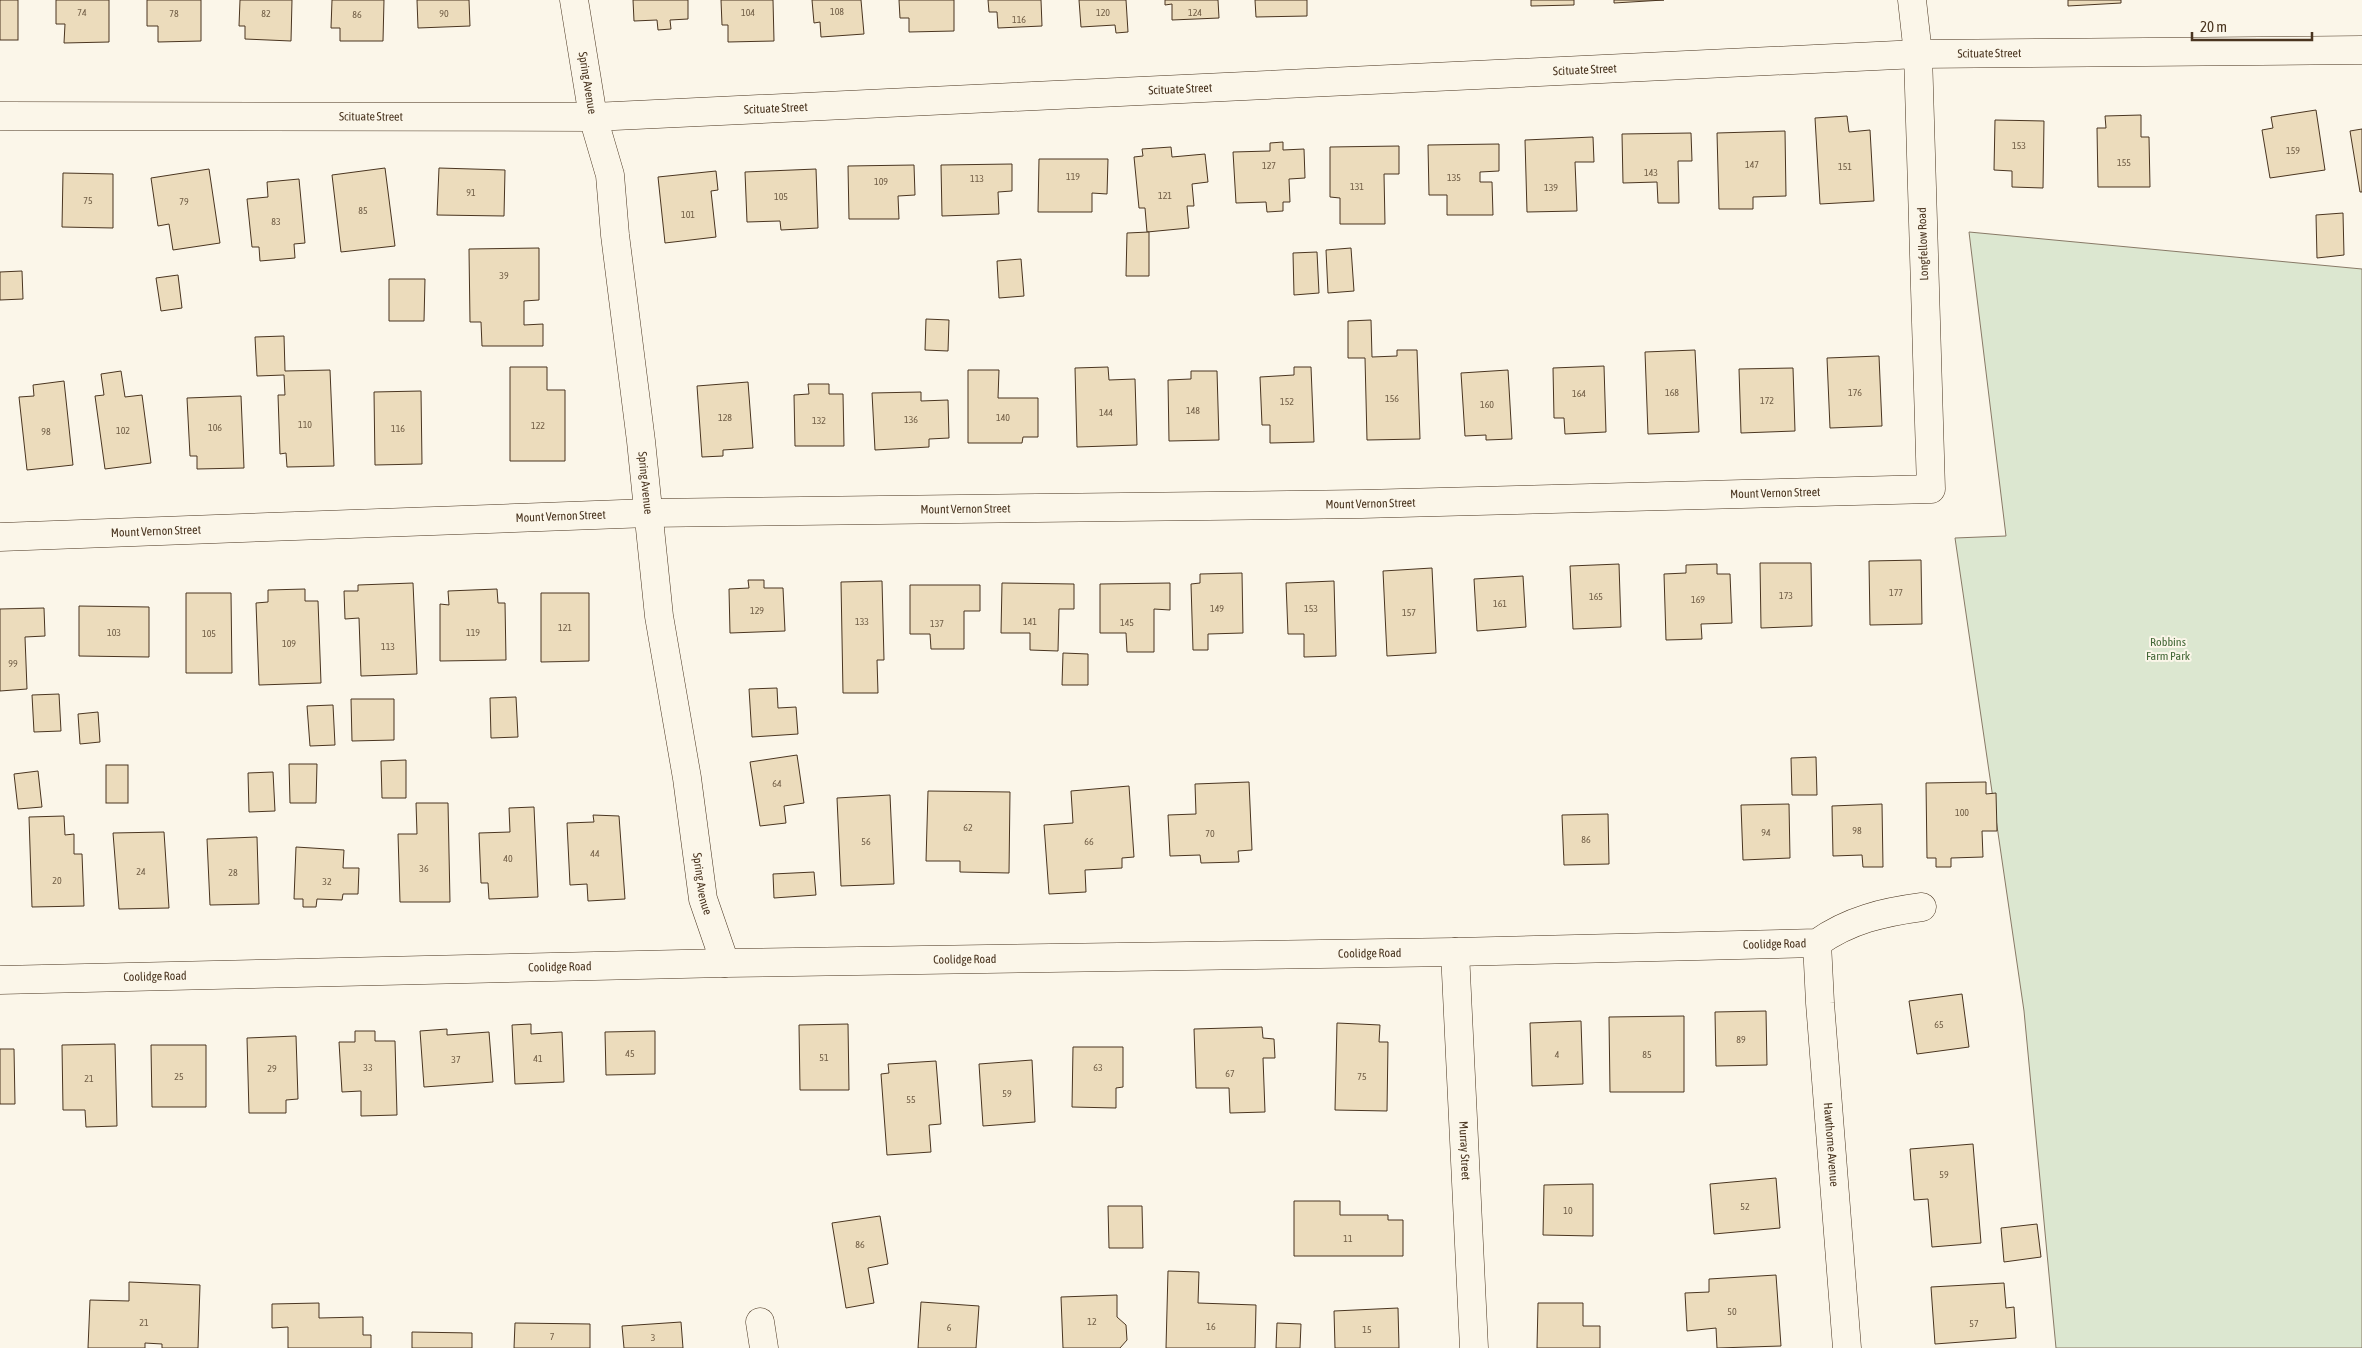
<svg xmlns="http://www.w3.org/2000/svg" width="2362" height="1348" font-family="'Asap Condensed',sans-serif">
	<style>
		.green { fill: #dce7d0; stroke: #887966 }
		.building { fill: #ecdcbc; stroke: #4a3520 }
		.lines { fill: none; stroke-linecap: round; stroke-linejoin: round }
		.minor-casing { stroke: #4a3520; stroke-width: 29 }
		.minor { stroke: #fbf6e9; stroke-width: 28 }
		.labels { text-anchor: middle; stroke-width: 4; stroke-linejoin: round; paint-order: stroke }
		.number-label { font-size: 10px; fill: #725f47 }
		.street-label { font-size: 12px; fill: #4a3520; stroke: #fbf6e9 }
		.park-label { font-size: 12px; fill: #436837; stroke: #fbf6e9 }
	</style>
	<rect width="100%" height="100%" fill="#fbf6e9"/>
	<!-- green -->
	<polygon class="green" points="1969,232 2362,269 2362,1348 2056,1348 2024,1011 1955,538 2006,536"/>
	<!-- building -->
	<g class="building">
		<rect x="0" y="0" width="18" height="40"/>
		<polygon points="56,0 109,0 109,42 64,43 65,24 56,24"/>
		<polygon points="147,0 201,0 201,41 158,42 158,26 147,26"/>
		<polygon points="240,0 292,0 291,41 245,39 245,26 239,26"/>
		<polygon points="332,0 384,0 383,41 340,41 340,28 331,28"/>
		<polygon points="417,0 469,0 470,26 418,28"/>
		<polygon points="633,0 688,0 688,19 670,20 671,29 658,30 657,20 634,21"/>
		<polygon points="721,0 773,0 774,41 728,42 728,25 722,25"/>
		<polygon points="812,0 861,0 864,34 821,37 820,22 814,23"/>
		<polygon points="899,0 954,0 954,31 909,32 909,18 900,18"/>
		<polygon points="988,0 1041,0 1042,26 998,28 997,12 989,12"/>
		<polygon points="1079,0 1126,0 1128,32 1116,33 1115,25 1081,27"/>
		<polygon points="1165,0 1218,0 1219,18 1172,20 1172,4 1165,5"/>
		<polygon points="1255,0 1307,0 1307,16 1256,17"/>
		<polygon points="1531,0 1574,0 1574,5 1531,6"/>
		<polygon points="1614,0 1664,0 1614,3"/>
		<polygon points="2068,0 2121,0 2121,3 2068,6"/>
		<polygon points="2316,110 2325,170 2270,178 2262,130 2273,128 2271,117"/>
		<polygon points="2141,115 2141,137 2149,137 2150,187 2098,187 2097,128 2106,128 2105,116"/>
		<polygon points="1847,116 1849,132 1870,130 1874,201 1820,204 1815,118"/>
		<polygon points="1995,120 2044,121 2043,188 2012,187 2012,171 1994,170"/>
		<polygon points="2362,129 2362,192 2360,192 2350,131"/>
		<polygon points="1785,131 1786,196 1753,197 1753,209 1719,209 1717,133"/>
		<polygon points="1691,133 1692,161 1678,161 1679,203 1658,203 1657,182 1623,183 1622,134"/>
		<polygon points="1593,137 1594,162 1575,162 1577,211 1527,212 1525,140"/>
		<polygon points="1283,142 1283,150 1304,149 1305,178 1289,179 1290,202 1283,202 1283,211 1267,212 1266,202 1236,203 1233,152 1270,151 1270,143"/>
		<polygon points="1499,144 1499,171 1480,172 1480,182 1492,182 1493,215 1447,215 1447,195 1429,195 1428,145"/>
		<polygon points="1399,146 1399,174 1384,174 1385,224 1340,224 1340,198 1330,197 1330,147"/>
		<polygon points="1171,147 1172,157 1205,154 1208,182 1192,184 1194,206 1187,206 1189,228 1147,232 1145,208 1139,208 1134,157 1143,156 1142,149"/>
		<polygon points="1039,159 1108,159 1107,194 1092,193 1092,212 1038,212"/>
		<polygon points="1012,164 1012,191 998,192 999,214 942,216 941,165"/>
		<polygon points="914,165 915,195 898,196 899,219 849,219 848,166"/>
		<polygon points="385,168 395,246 341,252 332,175"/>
		<polygon points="439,168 505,170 504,216 437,215"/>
		<polygon points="209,169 220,243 173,250 169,224 158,226 151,178"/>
		<polygon points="816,169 818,228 781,230 780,221 747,222 745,172"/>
		<polygon points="716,171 718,190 711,191 716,237 665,243 658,177"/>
		<polygon points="63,173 113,174 113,228 62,227"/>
		<polygon points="299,179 305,243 294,244 295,258 260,261 259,247 252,247 247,199 268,197 267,182"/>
		<polygon points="2343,213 2344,255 2317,258 2316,215"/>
		<polygon points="1149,232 1149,276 1126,276 1127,233"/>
		<polygon points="539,248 539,300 524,301 524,325 543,324 543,346 482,346 481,322 470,322 469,249"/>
		<polygon points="1351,248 1354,291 1328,293 1326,250"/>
		<polygon points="1317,252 1319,293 1294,295 1293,253"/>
		<polygon points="1021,259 1024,296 999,298 997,261"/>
		<polygon points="22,271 23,299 0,300 0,272"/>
		<polygon points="178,275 182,308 161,311 156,278"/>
		<polygon points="389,279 425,279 424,321 389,321"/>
		<polygon points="926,319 949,320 948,351 925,350"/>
		<polygon points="1371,320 1372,357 1397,356 1397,350 1417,350 1420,439 1367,440 1365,358 1348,358 1348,321"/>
		<polygon points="284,336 285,371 330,370 334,466 287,467 286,453 280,454 278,395 285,395 284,375 257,376 255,337"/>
		<polygon points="1695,350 1699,432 1648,434 1645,352"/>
		<polygon points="1879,356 1882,426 1830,428 1827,358"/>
		<polygon points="1604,366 1606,432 1565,434 1564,418 1554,418 1553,368"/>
		<polygon points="510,367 547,367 547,390 565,390 565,461 510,461"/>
		<polygon points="1108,367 1109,380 1135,379 1137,445 1077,447 1075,368"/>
		<polygon points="1294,367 1311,367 1314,442 1270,443 1270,425 1262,425 1260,377 1294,375"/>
		<polygon points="1793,368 1795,431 1741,433 1739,369"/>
		<polygon points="968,370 999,370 998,398 1038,398 1038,437 1023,437 1022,443 968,443"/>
		<polygon points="1508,370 1512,439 1486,440 1486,435 1465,436 1461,373"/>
		<polygon points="121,371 125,397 142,395 151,463 105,469 95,396 104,395 101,374"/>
		<polygon points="1191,371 1217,371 1219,440 1169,441 1168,380 1191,379"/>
		<polygon points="64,381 73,465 27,470 19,397 34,396 33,385"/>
		<polygon points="748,382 753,448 723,450 723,456 702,457 697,386"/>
		<polygon points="808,384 829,384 829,394 843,394 844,446 795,446 794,395 809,394"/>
		<polygon points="421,391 422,464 375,465 374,392"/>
		<polygon points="921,392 921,401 948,400 949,438 929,439 929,447 875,450 872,393"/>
		<polygon points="241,396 244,468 197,469 197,456 190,456 187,398"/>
		<polygon points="1921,560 1922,624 1870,625 1869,561"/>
		<polygon points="1760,563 1811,563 1812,626 1761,628"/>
		<polygon points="1619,564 1621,627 1573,629 1570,566"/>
		<polygon points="1717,564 1717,574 1730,574 1732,623 1701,624 1702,639 1666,640 1664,574 1686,573 1686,565"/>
		<polygon points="1432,568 1436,653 1387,656 1383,571"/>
		<polygon points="1242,573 1243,633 1208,634 1208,650 1193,650 1191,584 1200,583 1200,574"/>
		<polygon points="1523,576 1526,627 1477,631 1474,579"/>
		<polygon points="748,580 764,580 764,588 783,588 785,631 730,633 729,589 749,588"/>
		<polygon points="882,581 884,660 877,660 878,693 843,693 841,582"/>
		<polygon points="1334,581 1336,656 1304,657 1304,634 1288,634 1286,583"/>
		<polygon points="413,583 417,674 361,676 359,618 345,619 344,591 358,591 358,585"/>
		<polygon points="1002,583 1074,584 1074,609 1059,609 1058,651 1030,650 1030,633 1001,633"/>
		<polygon points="1170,583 1170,610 1154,609 1154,652 1127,652 1126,633 1100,633 1100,584"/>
		<polygon points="910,585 980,585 980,611 964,611 964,649 931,649 930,634 910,634"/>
		<polygon points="305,589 305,601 318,601 321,683 259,685 256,603 268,602 268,590"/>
		<polygon points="497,589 498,603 505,603 506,660 440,661 440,604 449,605 448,591"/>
		<polygon points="186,593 231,593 232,673 186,673"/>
		<polygon points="541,593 589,593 589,661 541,662"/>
		<polygon points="79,606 149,607 149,657 79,656"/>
		<polygon points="44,608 45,636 25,637 27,689 0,691 0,609"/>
		<polygon points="1063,653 1088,654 1088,685 1062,685"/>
		<polygon points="777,688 778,708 796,707 798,734 752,737 749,689"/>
		<polygon points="59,694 61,731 34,732 32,695"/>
		<polygon points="516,697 518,737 491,738 490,698"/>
		<polygon points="351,699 394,699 394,740 352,741"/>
		<polygon points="333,705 335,745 310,746 307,706"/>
		<polygon points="98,712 100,742 80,744 78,714"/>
		<polygon points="797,755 804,803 784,806 786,823 760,826 750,762"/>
		<polygon points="1816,757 1817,795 1792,795 1791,758"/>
		<polygon points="406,760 406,798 382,798 381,761"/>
		<polygon points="289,764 317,764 316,803 290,803"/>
		<rect x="106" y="765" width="22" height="38"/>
		<polygon points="38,771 42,807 18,809 14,774"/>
		<polygon points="273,772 275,811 249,812 248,773"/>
		<polygon points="1249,782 1252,850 1238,851 1239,862 1201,863 1200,855 1170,856 1168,815 1196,814 1195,784"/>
		<polygon points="1986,782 1986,794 1996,793 1997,831 1982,831 1983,857 1951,858 1951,867 1936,867 1936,858 1927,858 1926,783"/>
		<polygon points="1129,786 1134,857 1122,858 1122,868 1085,870 1086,892 1049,894 1044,825 1073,823 1071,791"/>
		<polygon points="928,791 1010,792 1009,873 960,872 960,861 926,861"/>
		<polygon points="890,795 894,884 841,886 837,798"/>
		<polygon points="416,803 448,803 450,902 400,902 398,834 417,834"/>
		<polygon points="1789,804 1790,858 1743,860 1741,805"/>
		<polygon points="1882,804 1883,867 1863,867 1862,855 1833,856 1832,806"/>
		<polygon points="534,807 538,897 489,899 488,883 481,883 479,833 510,832 509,808"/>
		<polygon points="1608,814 1609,864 1564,865 1562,815"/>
		<polygon points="593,815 619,816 625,899 588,901 587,884 570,885 567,823 594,822"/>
		<polygon points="64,816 65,835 74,834 74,854 82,854 84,906 32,907 29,817"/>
		<polygon points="164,832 169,908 119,909 113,833"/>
		<polygon points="257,837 259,904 210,905 207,839"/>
		<polygon points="296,847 344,850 343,868 359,868 358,894 343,894 342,900 317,899 316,907 303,907 303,899 294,899"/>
		<polygon points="814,872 816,895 774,898 773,874"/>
		<polygon points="1962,994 1969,1047 1917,1054 1909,1001"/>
		<polygon points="1766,1011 1767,1065 1716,1066 1715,1012"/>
		<polygon points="1684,1016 1684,1092 1610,1092 1609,1017"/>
		<polygon points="1581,1021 1583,1084 1532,1086 1530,1023"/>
		<polygon points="1337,1023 1380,1025 1379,1042 1388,1042 1387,1111 1335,1110"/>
		<polygon points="531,1024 531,1034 562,1032 564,1082 515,1084 512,1025"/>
		<polygon points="848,1024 849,1090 800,1090 799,1025"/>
		<polygon points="1262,1027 1263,1038 1274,1039 1275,1058 1263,1058 1265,1112 1230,1113 1229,1088 1196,1088 1194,1029"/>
		<polygon points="447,1029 447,1035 489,1032 493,1082 424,1087 420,1031"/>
		<polygon points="355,1031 375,1031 375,1041 395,1041 397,1115 361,1116 361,1091 342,1092 339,1042 355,1042"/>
		<polygon points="655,1031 655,1074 606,1075 605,1032"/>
		<polygon points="296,1036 298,1099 286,1100 286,1113 249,1113 247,1038"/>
		<polygon points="115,1044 117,1126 86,1127 85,1110 63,1110 62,1045"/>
		<polygon points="151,1045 206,1045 206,1107 152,1107"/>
		<polygon points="1073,1047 1123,1047 1123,1087 1116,1088 1116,1108 1072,1107"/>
		<polygon points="0,1049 14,1049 15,1104 0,1104"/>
		<polygon points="1032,1060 1035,1122 983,1126 979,1064"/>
		<polygon points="936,1061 941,1124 929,1125 931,1152 887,1155 881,1074 889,1073 888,1064"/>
		<polygon points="1973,1144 1981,1243 1932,1247 1928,1199 1914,1200 1910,1149"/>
		<polygon points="1776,1178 1780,1228 1714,1234 1710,1184"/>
		<polygon points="1593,1184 1593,1236 1543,1235 1544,1185"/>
		<polygon points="1294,1201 1340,1201 1340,1215 1388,1215 1388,1220 1403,1220 1403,1256 1294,1256"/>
		<polygon points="1108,1206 1142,1206 1143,1248 1109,1248"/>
		<polygon points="880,1216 888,1264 868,1268 874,1303 846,1308 832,1223"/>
		<polygon points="2037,1224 2041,1257 2004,1262 2001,1228"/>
		<polygon points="1168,1271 1199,1272 1198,1303 1256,1305 1255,1348 1166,1348"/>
		<polygon points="1776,1275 1781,1346 1717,1348 1716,1328 1687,1331 1685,1293 1709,1292 1709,1279"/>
		<polygon points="129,1282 200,1285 198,1348 162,1348 162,1344 145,1343 145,1348 88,1348 90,1300 129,1301"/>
		<polygon points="2004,1283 2006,1308 2014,1307 2016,1338 1935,1344 1931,1287"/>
		<polygon points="1117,1295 1117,1317 1126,1325 1127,1340 1120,1348 1063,1348 1061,1297"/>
		<polygon points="921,1302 979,1306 976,1348 918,1348"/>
		<polygon points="319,1303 319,1318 363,1317 363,1335 371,1335 371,1348 288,1348 288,1327 272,1328 272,1304"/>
		<polygon points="1538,1303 1583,1303 1583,1326 1600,1326 1600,1348 1537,1348"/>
		<polygon points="1398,1308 1399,1348 1335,1348 1334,1311"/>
		<polygon points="681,1322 683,1348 624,1348 622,1326"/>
		<polygon points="515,1323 590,1324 590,1348 514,1348"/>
		<polygon points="1277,1323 1301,1324 1300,1348 1276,1348"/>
		<polygon points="412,1332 472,1333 472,1348 412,1348"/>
	</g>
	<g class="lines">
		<!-- minor casing -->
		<g class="minor-casing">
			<g id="minor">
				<path id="s1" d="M574 0 593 117 610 175 615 235 641 441 659 616 687 778 703 899 725 963"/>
				<path id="s2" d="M0 116 593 117 1918 54 2362 50"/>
				<path id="s3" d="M0 537 649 513 1362 504 1931 489 1918 54 1912 0"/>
				<path id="s4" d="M1817 943 1820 1003 1847 1348"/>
				<path id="s5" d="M1455 952 1474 1348"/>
				<path id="s6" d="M0 980 725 963 1455 952 1817 943C1849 920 1884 912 1922 907"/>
				<polyline points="760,1322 764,1348"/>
			</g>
		</g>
		<!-- minor -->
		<use href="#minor" class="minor"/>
	</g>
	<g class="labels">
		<!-- number labels -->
		<g class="number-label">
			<text x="837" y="15">108</text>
			<text x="82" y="16">74</text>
			<text x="748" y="16">104</text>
			<text x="1103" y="16">120</text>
			<text x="1195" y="16">124</text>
			<text x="174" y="17">78</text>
			<text x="266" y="17">82</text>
			<text x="444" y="17">90</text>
			<text x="357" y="18">86</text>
			<text x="1019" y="23">116</text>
			<text x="2019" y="149">153</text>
			<text x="2293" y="154">159</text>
			<text x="2124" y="166">155</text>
			<text x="1752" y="168">147</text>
			<text x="1269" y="169">127</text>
			<text x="1845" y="170">151</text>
			<text x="1651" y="176">143</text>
			<text x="1073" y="180">119</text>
			<text x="1454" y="181">135</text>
			<text x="977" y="182">113</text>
			<text x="881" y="185">109</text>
			<text x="1357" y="190">131</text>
			<text x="1551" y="191">139</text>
			<text x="471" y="196">91</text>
			<text x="1165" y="199">121</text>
			<text x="781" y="200">105</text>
			<text x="88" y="204">75</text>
			<text x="184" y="205">79</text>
			<text x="363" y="214">85</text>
			<text x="688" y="218">101</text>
			<text x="276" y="225">83</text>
			<text x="504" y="279">39</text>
			<text x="1672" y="396">168</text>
			<text x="1855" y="396">176</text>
			<text x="1579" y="397">164</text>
			<text x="1392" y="402">156</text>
			<text x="1767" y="404">172</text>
			<text x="1287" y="405">152</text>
			<text x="1487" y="408">160</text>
			<text x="1193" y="414">148</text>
			<text x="1106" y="416">144</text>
			<text x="725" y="421">128</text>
			<text x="1003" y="421">140</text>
			<text x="911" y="423">136</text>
			<text x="819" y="424">132</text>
			<text x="305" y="428">110</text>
			<text x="538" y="429">122</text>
			<text x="215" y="431">106</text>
			<text x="398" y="432">116</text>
			<text x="123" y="434">102</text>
			<text x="46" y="435">98</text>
			<text x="1896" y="596">177</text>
			<text x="1786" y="599">173</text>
			<text x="1596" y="600">165</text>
			<text x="1698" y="603">169</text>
			<text x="1500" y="607">161</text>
			<text x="1217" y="612">149</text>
			<text x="1311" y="612">153</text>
			<text x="757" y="614">129</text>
			<text x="1409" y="616">157</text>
			<text x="862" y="625">133</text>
			<text x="1030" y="625">141</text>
			<text x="1127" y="626">145</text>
			<text x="937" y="627">137</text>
			<text x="565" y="631">121</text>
			<text x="114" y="636">103</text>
			<text x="473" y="636">119</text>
			<text x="209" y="637">105</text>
			<text x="289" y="647">109</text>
			<text x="388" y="650">113</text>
			<text x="13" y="667">99</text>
			<text x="777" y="787">64</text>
			<text x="1962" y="816">100</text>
			<text x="968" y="831">62</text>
			<text x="1857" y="834">98</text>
			<text x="1766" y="836">94</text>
			<text x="1210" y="837">70</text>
			<text x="1586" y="843">86</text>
			<text x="866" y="845">56</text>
			<text x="1089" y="845">66</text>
			<text x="595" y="857">44</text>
			<text x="508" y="862">40</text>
			<text x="424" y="872">36</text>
			<text x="141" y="875">24</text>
			<text x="233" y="876">28</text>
			<text x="57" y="884">20</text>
			<text x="327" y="885">32</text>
			<text x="1939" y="1028">65</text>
			<text x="1741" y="1043">89</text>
			<text x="630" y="1057">45</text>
			<text x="1557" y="1058">4</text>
			<text x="1647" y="1058">85</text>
			<text x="824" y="1061">51</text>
			<text x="538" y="1062">41</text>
			<text x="456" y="1063">37</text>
			<text x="368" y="1071">33</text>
			<text x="1098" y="1071">63</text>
			<text x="272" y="1072">29</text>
			<text x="1230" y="1077">67</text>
			<text x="179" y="1080">25</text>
			<text x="1362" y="1080">75</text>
			<text x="89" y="1082">21</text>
			<text x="1007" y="1097">59</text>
			<text x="911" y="1103">55</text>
			<text x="1944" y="1178">59</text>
			<text x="1745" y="1210">52</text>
			<text x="1568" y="1214">10</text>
			<text x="1348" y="1242">11</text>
			<text x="860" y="1248">86</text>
			<text x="1732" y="1315">50</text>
			<text x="1092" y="1325">12</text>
			<text x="144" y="1326">21</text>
			<text x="1974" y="1327">57</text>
			<text x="1211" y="1330">16</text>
			<text x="949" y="1331">6</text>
			<text x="1367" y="1333">15</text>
			<text x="552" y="1340">7</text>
			<text x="653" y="1341">3</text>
		</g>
		<!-- street labels -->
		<g class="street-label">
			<text dy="4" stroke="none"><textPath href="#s2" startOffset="1991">Scituate Street</textPath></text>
			<text dy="4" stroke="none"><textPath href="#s2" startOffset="1586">Scituate Street</textPath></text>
			<text dy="4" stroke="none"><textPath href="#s1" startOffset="84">Spring Avenue</textPath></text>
			<text dy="4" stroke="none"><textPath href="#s2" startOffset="1181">Scituate Street</textPath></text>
			<text dy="4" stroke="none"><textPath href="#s2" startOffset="776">Scituate Street</textPath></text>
			<text dy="4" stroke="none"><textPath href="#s2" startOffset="371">Scituate Street</textPath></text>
			<text transform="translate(1923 244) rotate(-92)" y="4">Longfellow Road</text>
			<text dy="4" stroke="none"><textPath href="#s1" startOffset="489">Spring Avenue</textPath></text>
			<text dy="4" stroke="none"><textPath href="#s3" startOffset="1776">Mount Vernon Street</textPath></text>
			<text dy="4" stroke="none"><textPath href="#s3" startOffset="1371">Mount Vernon Street</textPath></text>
			<text dy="4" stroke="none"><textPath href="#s3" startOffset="966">Mount Vernon Street</textPath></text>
			<text dy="4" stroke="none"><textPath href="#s3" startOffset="561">Mount Vernon Street</textPath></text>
			<text dy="4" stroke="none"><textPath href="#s3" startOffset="156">Mount Vernon Street</textPath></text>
			<text dy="4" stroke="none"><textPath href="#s1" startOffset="894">Spring Avenue</textPath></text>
			<text dy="4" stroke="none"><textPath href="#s6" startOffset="1775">Coolidge Road</textPath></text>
			<text dy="4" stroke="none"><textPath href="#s6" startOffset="1370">Coolidge Road</textPath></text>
			<text dy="4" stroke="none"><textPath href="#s6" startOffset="965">Coolidge Road</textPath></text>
			<text dy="4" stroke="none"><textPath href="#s6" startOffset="560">Coolidge Road</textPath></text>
			<text dy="4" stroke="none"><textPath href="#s6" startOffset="155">Coolidge Road</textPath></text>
			<text dy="4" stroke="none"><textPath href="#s4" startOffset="202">Hawthorne Avenue</textPath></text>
			<text dy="4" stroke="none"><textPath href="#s5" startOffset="199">Murray Street</textPath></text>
		</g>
		<!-- park labels -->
		<g class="park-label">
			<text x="2168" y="646">Robbins<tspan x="2168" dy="14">Farm Park</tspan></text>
		</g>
	</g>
	<!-- scale -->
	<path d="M2192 32v8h120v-8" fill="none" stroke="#4a3520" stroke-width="2.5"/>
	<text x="2200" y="32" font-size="15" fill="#4a3520" stroke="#fbf6e9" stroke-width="4" paint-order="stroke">20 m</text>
</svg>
